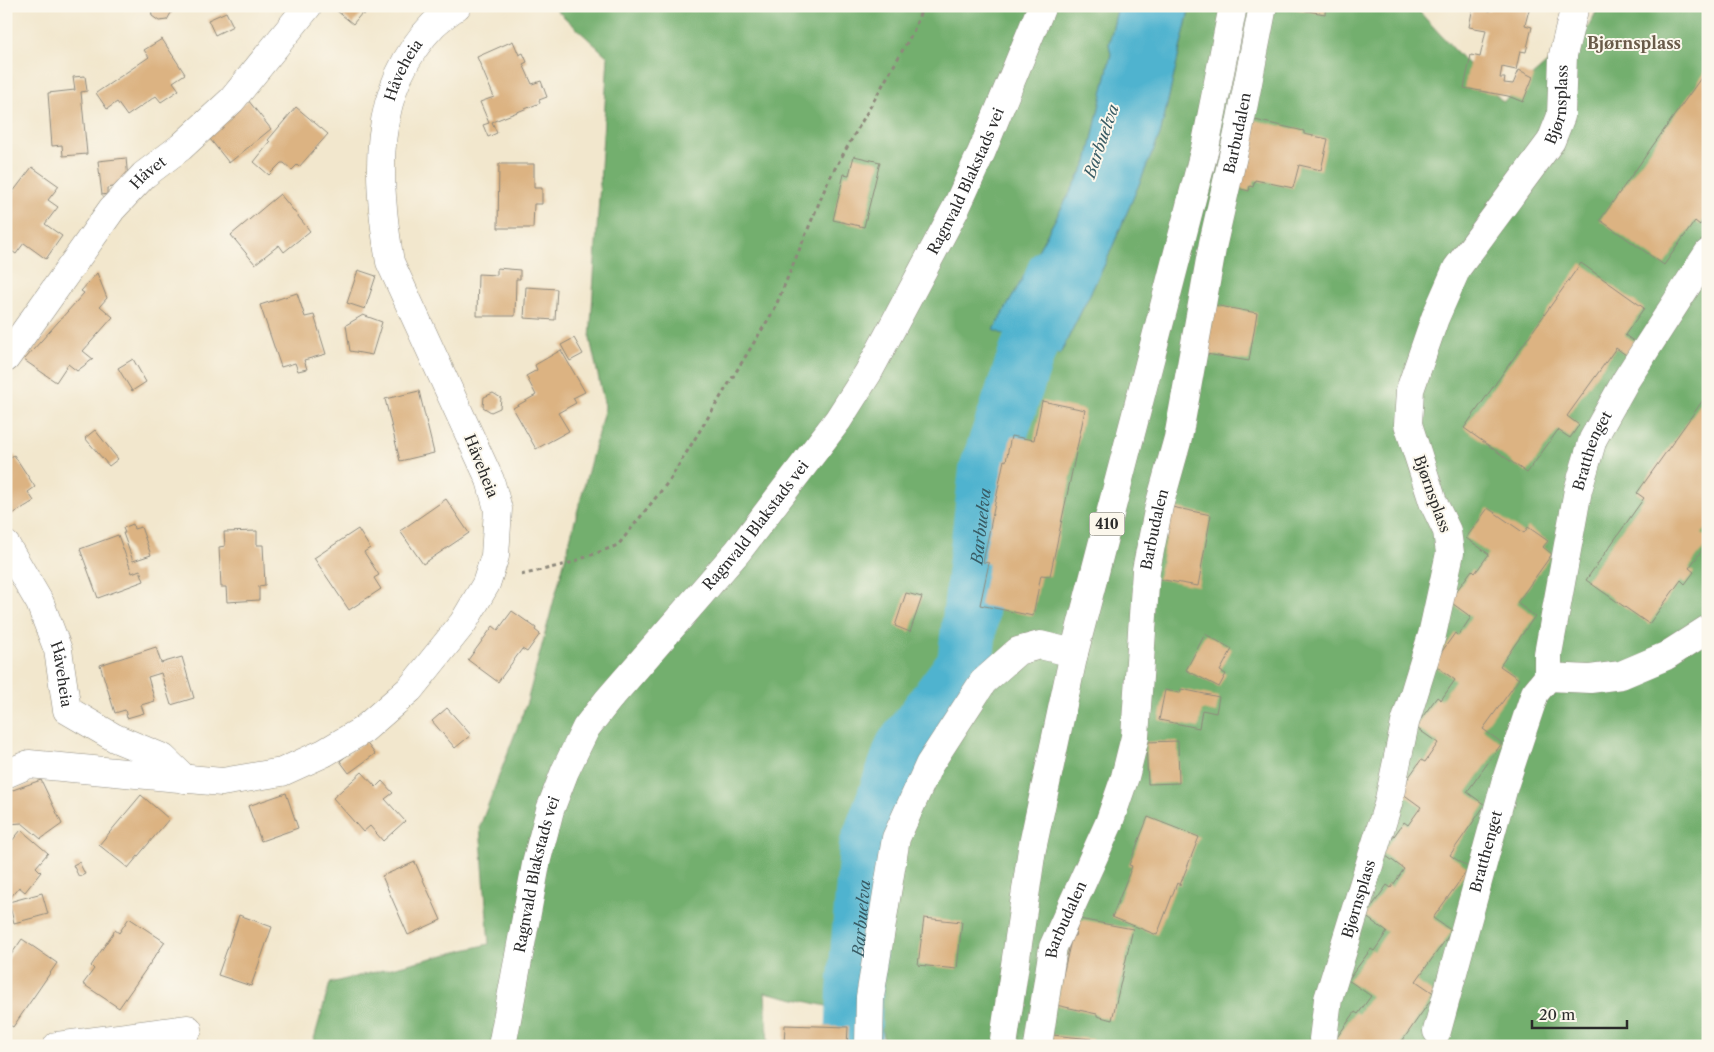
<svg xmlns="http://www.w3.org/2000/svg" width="1714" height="1052" font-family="'Libre Caslon Text',serif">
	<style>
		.forest { fill: #73af6e; stroke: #4f6d4c }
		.water { fill: #50b3cf; stroke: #3e6f7d }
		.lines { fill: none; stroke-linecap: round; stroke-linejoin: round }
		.river { stroke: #50b3cf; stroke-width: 56 }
		.building { fill: #dcb382 }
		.minor-casing { stroke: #8e897c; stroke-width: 29 }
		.major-casing { stroke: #8e897c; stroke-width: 29 }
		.path { stroke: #8e897c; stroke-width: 3; stroke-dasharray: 4 4; stroke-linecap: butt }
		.minor { stroke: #fff; stroke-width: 28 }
		.major { stroke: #fff; stroke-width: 28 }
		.labels { text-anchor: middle; stroke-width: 4; stroke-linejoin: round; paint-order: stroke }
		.shield { fill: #fbf7ec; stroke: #696865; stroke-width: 1 }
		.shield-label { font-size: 14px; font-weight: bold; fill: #2b2b2b }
		.street-label { font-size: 15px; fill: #2b2b2b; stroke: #fbf7ec }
		.neighbourhood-label { font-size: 16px; font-weight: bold; fill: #695b49; stroke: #fbf7ec }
		.water-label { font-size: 16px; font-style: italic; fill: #385b64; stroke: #fbf7ec }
	</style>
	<rect width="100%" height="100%" fill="#fbf7ec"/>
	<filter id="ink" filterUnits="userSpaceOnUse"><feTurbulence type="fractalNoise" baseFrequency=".02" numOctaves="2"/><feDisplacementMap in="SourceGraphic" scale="10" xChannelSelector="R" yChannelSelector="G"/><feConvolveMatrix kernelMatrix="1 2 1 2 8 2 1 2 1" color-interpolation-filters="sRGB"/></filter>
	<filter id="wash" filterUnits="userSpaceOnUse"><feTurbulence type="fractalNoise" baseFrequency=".0096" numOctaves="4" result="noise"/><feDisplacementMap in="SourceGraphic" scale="20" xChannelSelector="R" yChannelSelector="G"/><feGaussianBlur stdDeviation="1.12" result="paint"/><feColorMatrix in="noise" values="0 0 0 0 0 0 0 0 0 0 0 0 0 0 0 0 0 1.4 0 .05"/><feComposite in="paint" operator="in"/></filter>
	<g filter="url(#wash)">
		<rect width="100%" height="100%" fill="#f2e7cd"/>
		<!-- forest -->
		<polygon class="forest" points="552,6 1118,6 1109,44 1111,54 1087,162 994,330 1060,354 1105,264 1160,135 1190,6 1414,6 1503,102 1589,26 1599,6 1708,6 1708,1046 885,1046 879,1018 765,992 768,1046 312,1046 330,983 489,944 480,826 527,702 605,407 590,339 608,57"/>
		<!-- water -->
		<polygon class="water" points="1118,6 1190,6 1160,135 1105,264 1060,354 1029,346 994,330 1087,162 1111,54 1109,44"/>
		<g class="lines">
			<!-- river -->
			<path class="river" id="s1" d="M853 1046 855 991 867 847 903 748 965 664 987 470 1054 274"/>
		</g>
		<g id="blocks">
			<!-- building -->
			<g class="building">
				<polygon points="152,6 170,6 171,13 167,20 159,21 152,16 151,8"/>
				<polygon points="331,6 370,6 364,15 362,13 353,24"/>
				<polygon points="1290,6 1326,6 1325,14 1290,8"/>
				<polygon points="1491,6 1530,6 1525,25 1532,27 1526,52 1520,51 1516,70 1502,67 1500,78 1505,78 1504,83 1513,84 1519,70 1533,77 1523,102 1508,96 1464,88 1471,55 1480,57 1486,30 1469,27 1473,7 1490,11"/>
				<polygon points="226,12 233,26 215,35 208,20"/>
				<polygon points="162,39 185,74 173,82 179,90 161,102 156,96 127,116 117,102 107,109 96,93 149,57 144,50"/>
				<polygon points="513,41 519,55 523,53 527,62 523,64 532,84 541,81 547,97 539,100 540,103 492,122 497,133 488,137 483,125 489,123 480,102 494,97 477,57"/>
				<polygon points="1708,68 1708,203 1704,209 1708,212 1708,214 1700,225 1695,221 1664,265 1600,220"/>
				<polygon points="85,76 87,91 81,92 87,154 63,156 62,145 52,146 48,93 75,90 73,77"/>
				<polygon points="248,100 271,129 229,163 206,134"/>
				<polygon points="296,107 328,134 299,167 297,165 292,170 284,163 281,163 269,175 254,162 270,142 268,140"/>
				<polygon points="1255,120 1304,131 1304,134 1328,139 1321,170 1299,165 1293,188 1255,180 1253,187 1250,186 1249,191 1237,188 1240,174 1243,174"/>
				<polygon points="854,156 880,162 864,227 833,220 844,174 849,175"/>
				<polygon points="126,158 128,179 119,181 119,186 107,188 107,194 102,195 98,161"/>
				<polygon points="499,164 534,164 534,188 542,188 542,204 534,204 533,228 498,228"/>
				<polygon points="32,167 59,186 48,200 58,207 45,224 62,236 46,259 24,243 16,254 6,247 6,201"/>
				<polygon points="280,194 310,231 284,252 279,245 255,264 231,235"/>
				<polygon points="1581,263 1644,308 1625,335 1635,342 1626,355 1616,348 1567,416 1579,425 1570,438 1558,430 1527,473 1464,428"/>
				<polygon points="497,268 520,270 520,279 516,279 515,316 477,316 478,274 497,275"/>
				<polygon points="358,270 376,276 365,309 347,303"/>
				<polygon points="97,273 107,298 100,306 113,317 83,351 93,359 77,371 68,364 56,382 24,360 84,293 81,291"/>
				<polygon points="526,287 557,289 555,320 524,318"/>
				<polygon points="297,293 305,317 314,315 326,354 304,360 307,369 298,371 295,363 281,367 260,305"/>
				<polygon points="1214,305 1257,313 1249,361 1206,354"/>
				<polygon points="363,315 382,322 372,355 350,351 346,325"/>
				<polygon points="574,338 583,354 570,361 561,345"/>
				<polygon points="561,350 585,392 573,398 576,403 558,413 569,431 536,449 513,408 536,395 526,376 537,370 535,365"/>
				<polygon points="133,359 146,382 132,391 118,368"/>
				<polygon points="419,391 434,453 400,461 385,399"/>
				<polygon points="493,393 501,398 500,408 491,412 483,407 484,397"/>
				<polygon points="1708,393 1708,527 1702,534 1708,538 1708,542 1689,568 1694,572 1685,584 1681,580 1649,624 1586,580 1644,498 1637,493"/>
				<polygon points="1042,401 1085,410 1050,576 1041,575 1033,616 980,605 989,563 983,562 1004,460 1006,461 1011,436 1034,440"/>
				<polygon points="95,430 118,459 109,466 85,438"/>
				<polygon points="14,455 35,487 28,492 34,501 6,518 6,460"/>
				<polygon points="446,499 469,533 423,564 400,531"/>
				<polygon points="1172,507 1211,515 1198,586 1158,579"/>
				<polygon points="1488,508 1524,533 1528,527 1548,541 1543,547 1552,554 1517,603 1535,616 1500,666 1519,679 1483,729 1502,743 1467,792 1485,805 1450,855 1469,868 1433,918 1452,931 1416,981 1435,994 1400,1044 1403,1046 1337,1046 1333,1043 1355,1012 1358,1014 1371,996 1348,980 1371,949 1374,951 1387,932 1365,916 1387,885 1391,888 1404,869 1382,853 1404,822 1408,825 1421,807 1399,791 1421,760 1425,762 1438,743 1415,727 1437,697 1441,700 1455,680 1433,664 1455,633 1458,636 1471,617 1449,601 1472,570 1475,573 1489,554 1466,538"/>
				<polygon points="133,524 134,529 141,527 151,555 133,561 123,533 125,533 123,528"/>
				<polygon points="358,529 370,548 364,552 379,575 374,578 381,589 349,610 314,558"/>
				<polygon points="257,531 257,545 263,545 265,585 259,586 259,600 227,602 226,587 221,587 219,547 225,546 224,532"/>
				<polygon points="118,535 132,573 140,570 144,581 98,598 80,549"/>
				<polygon points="906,593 922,597 910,632 895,626"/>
				<polygon points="512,611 536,628 535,630 540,634 527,652 522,649 498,682 468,660 493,626 498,630"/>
				<polygon points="1205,634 1232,649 1220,671 1226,674 1219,687 1186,670"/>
				<polygon points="156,647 161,663 182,657 194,698 171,705 161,673 148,677 155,701 141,705 144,713 127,718 125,710 115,713 100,665"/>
				<polygon points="1181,689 1219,697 1216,713 1202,710 1199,728 1159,720 1165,690 1180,693"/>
				<polygon points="447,708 471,735 455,748 432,721"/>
				<polygon points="365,741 375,754 349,773 340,761"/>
				<polygon points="1178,741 1179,783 1148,784 1146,742"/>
				<polygon points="362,772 376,787 382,781 393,793 385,799 405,821 383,841 370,826 363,832 333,798"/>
				<polygon points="41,780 62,824 41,839 22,823 8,824 10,791"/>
				<polygon points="286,793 298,828 261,841 248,806"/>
				<polygon points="141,795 169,819 128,868 99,845"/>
				<polygon points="1148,817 1199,837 1180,885 1177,883 1157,935 1112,917 1132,866 1129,865"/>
				<polygon points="21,830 48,853 36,867 41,872 25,892 19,887 6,903 6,848"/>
				<polygon points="79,862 85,874 79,877 73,865"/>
				<polygon points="415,862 441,920 408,935 382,876"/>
				<polygon points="42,893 48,914 14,923 9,902"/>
				<polygon points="239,915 272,927 251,986 218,975"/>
				<polygon points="129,918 165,942 119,1008 83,984 94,969 91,966 115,930 119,933"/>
				<polygon points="924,918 962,922 957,969 918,965"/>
				<polygon points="1079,919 1133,929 1112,1020 1097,1016 1097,1014 1056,1005 1072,936 1075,936"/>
				<polygon points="22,939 57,963 13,1027 6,1023 6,962"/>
				<polygon points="785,1025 848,1027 847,1046 784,1046"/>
				<polygon points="1052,1035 1092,1039 1092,1046 1051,1046"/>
			</g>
		</g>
	</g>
	<g filter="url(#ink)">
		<use href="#blocks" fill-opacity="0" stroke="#8e897c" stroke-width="1"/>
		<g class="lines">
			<!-- minor casing -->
			<g class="minor-casing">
				<g id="minor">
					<path id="s2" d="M6 358 112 209 144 175 181 147 232 100 308 6"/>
					<path id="s3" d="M6 545 40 603 58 650 67 710 115 738 163 758 185 779"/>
					<polyline points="1548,677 1590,679 1621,675 1666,656 1708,629"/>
					<path id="s4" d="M6 774 29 764 222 782 282 772 324 753 363 730 410 689 463 623 486 584 495 556 498 509 490 480 390 262C376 179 370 90 433 25 440 18 449 12 457 6"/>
					<path id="s5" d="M1437 1031 1505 783 1535 693 1548 677V654L1578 490 1593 439 1626 380 1708 253"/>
					<path id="s6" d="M1323 1039 1328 999 1388 804 1405 723 1432 635 1450 553 1447 531 1433 502 1408 424 1410 390 1435 318 1457 268 1551 141 1561 116 1563 55 1574 10 1576 6"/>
					<polyline points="57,1046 188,1029"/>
					<path id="s7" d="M502 1046 537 859 550 810 565 771 586 728 608 700 738 551 838 420 868 373 956 208 982 151 1042 6"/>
					<polyline points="869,1046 870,997 896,838 929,765 983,682 1018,651 1040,645 1074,653"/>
					<path id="s8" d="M1038 1046 1053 947 1109 823 1125 777 1135 737 1146 570 1159 506 1178 438 1213 243 1238 134 1263 6"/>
				</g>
			</g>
			<!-- major casing -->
			<g class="major-casing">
				<polyline id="major" points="1003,1046 1032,849 1074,653 1205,148 1233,6"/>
			</g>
			<!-- path -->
			<polyline class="path" points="521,575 567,564 618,545 669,481 774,310 829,179 913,32 923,6"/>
			<!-- minor -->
			<use href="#minor" class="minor"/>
			<!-- major -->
			<use href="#major" class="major"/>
		</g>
	</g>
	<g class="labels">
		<!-- shield labels -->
		<rect class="shield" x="1089.5" y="512.5" width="35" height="23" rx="4"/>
		<g class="shield-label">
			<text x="1107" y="529">410</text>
		</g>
		<!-- street labels -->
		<g class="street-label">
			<text dy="5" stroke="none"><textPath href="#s4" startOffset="1106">Håveheia</textPath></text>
			<text dy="5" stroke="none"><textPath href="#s6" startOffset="1000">Bjørnsplass</textPath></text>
			<text dy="5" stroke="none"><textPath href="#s8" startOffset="940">Barbudalen</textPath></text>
			<text dy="5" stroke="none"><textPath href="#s2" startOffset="234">Håvet</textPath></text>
			<text dy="5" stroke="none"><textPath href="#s7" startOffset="1000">Ragnvald Blakstads vei</textPath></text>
			<text dy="5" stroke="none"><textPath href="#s5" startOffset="604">Bratthenget</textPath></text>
			<text transform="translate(481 466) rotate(68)" y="5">Håveheia</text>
			<text transform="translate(1432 494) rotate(70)" y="5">Bjørnsplass</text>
			<text dy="5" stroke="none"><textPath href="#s7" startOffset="595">Ragnvald Blakstads vei</textPath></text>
			<text dy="5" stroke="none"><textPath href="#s8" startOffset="535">Barbudalen</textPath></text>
			<text dy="5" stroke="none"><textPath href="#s3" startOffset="142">Håveheia</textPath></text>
			<text dy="5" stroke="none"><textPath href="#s5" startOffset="186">Bratthenget</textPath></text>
			<text dy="5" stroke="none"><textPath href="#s7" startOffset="175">Ragnvald Blakstads vei</textPath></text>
			<text dy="5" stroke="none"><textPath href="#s6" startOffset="145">Bjørnsplass</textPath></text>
			<text dy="5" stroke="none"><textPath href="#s8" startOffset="130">Barbudalen</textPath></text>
		</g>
		<!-- neighbourhood labels -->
		<g class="neighbourhood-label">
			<text x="1634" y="49">Bjørnsplass</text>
		</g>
		<!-- water labels -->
		<g class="water-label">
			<text transform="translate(1101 141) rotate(-71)" y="6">Barbuelva</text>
			<text dy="6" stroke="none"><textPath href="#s1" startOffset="548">Barbuelva</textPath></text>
			<text dy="6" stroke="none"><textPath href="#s1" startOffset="128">Barbuelva</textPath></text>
		</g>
	</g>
	<!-- margin -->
	<rect width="1714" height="1052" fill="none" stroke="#fbf7ec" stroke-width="25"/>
	<!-- scale -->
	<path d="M1532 1020v8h95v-8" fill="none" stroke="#2b2b2b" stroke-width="2.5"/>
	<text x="1539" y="1020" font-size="15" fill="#2b2b2b" stroke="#fbf7ec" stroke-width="4" paint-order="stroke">20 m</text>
</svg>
